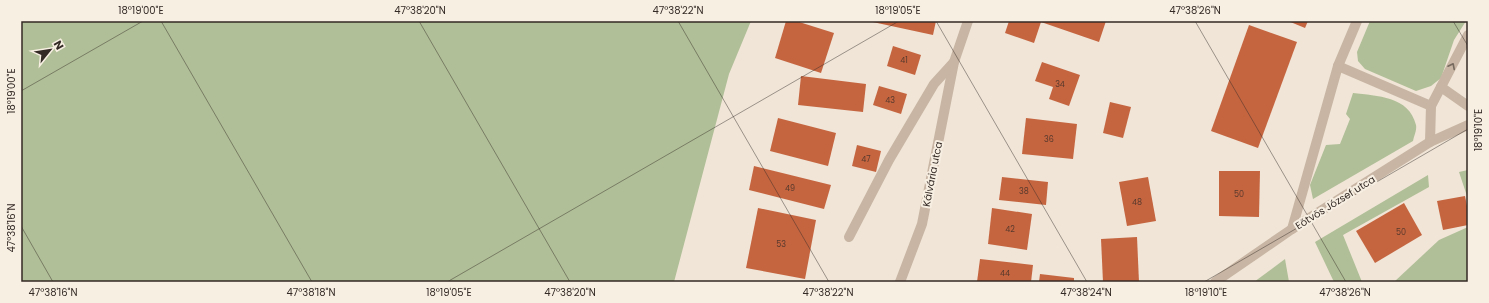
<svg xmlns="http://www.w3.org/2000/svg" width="1489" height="303" font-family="Poppins,sans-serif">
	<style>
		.green { fill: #b0bf97 }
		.building { fill: #c56540 }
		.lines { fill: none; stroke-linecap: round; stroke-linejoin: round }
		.minor { stroke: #c8b5a3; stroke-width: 10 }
		.oneway { stroke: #76695e }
		.ticks { fill: none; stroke: #332a25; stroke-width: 1; stroke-opacity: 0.45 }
		.labels { text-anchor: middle; stroke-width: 4; stroke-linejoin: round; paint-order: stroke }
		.number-label { font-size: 8px; fill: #58392c }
		.street-label { font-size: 10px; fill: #332a25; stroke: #f8efe3 }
		.neatline { fill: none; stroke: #332a25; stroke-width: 1.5 }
		.ticks-label { font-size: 10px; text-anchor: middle; fill: #332a25 }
	</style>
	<rect width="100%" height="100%" fill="#f0e5d7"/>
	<!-- green -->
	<g class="green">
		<polygon points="21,21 751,21 729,74 674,282 21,282"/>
		<polygon points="1370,21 1466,21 1454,40 1441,78 1431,86 1416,91 1365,69 1358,61 1357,52"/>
		<path d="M1353 93C1377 96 1409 96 1416 125 1417 130 1414 136 1413 141L1313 199 1310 185 1326 145 1340 144 1350 119 1346 114Z"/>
		<polygon points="1468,170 1468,199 1459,172"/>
		<polygon points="1428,175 1429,187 1343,235 1362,282 1334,282 1315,242"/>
		<polygon points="1468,227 1468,282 1394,282 1439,240"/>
		<polygon points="1285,259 1289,282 1254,282"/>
	</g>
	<!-- building -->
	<g class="building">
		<polygon points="786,21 796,21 834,33 821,73 775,58"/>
		<polygon points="868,21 936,21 933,35"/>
		<polygon points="1009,21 1106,21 1099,42 1041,22 1034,43 1005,33"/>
		<polygon points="1288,21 1308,21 1305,28"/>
		<polygon points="1249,25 1297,42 1258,148 1211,131"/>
		<polygon points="893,46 921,55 915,75 887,66"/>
		<polygon points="1042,62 1080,75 1069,106 1049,99 1053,87 1035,81"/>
		<polygon points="801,76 866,84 863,112 798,105"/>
		<polygon points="879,86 907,94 901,114 873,105"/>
		<polygon points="1110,102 1131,107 1123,138 1103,133"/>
		<polygon points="778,118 836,133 828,166 770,151"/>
		<polygon points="1026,118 1077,124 1073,159 1022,154"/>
		<polygon points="857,145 881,151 876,172 852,166"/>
		<polygon points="754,166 831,185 824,209 749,190"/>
		<polygon points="1219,171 1260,171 1259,217 1219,216"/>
		<polygon points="1002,177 1048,182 1046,205 999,200"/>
		<polygon points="1148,177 1156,221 1127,226 1119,182"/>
		<polygon points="1465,196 1468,211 1468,225 1443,230 1437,201"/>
		<polygon points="1404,203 1422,235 1375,263 1356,231"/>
		<polygon points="758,208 816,220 805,279 746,268"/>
		<polygon points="992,208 1032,214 1027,250 988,244"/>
		<polygon points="1137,237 1139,282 1103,282 1101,239"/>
		<polygon points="980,259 1033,265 1031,282 977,282"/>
		<polygon points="1040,274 1074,278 1074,282 1039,282"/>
	</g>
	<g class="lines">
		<!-- minor -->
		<g class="minor">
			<polyline points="1338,66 1431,106"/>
			<polyline points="1441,87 1468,106"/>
			<polyline points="1430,142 1431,106 1468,35"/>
			<polyline points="1292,229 1338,66 1357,21"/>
			<polyline points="849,237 889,160 934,84 954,62"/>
			<polyline points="900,282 922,224 954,62 968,21"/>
			<polyline points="1215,282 1292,229 1430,142 1468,125"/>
		</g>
	</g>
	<!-- one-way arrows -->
	<defs><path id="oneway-chevron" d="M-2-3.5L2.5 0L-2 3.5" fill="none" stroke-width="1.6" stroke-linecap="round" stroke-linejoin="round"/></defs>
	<use class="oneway" href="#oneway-chevron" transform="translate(1452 66) rotate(-63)"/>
	<!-- ticks -->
	<path class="ticks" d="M161 21 312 282M419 21 570 282M678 21 829 282M936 21 1087 282M1195 21 1346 282M1453 21 1468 46M21 91 143 21M21 226 53 282M447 282 899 21M1204 282 1468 129"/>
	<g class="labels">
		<!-- number labels -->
		<g class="number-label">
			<text x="904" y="63">41</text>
			<text x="1060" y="87">34</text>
			<text x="890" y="103">43</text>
			<text x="1049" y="142">36</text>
			<text x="866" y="162">47</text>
			<text x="790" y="191">49</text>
			<text x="1024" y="194">38</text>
			<text x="1239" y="197">50</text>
			<text x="1137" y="205">48</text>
			<text x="1010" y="232">42</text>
			<text x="1401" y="235">50</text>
			<text x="781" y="247">53</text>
			<text x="1005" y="276">44</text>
		</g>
		<!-- street labels -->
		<g class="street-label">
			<text transform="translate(932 174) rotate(-79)" y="4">Kálvária utca</text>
			<text transform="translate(1335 202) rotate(-32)" y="4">Eötvös József utca</text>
		</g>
	</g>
	<!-- border -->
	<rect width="1489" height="303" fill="none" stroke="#f8efe3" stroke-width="44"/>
	<!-- north arrow -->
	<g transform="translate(50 50) rotate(60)" stroke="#f8efe3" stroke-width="3" paint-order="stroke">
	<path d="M0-3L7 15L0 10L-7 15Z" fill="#332a25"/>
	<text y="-6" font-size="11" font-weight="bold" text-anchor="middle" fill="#332a25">N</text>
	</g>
	<rect x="22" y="22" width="1445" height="259" class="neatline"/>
	<g class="ticks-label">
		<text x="141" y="14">18°19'00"E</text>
		<text x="420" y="14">47°38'20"N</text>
		<text x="678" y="14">47°38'22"N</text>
		<text x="898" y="14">18°19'05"E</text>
		<text x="1195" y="14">47°38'26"N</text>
		<text transform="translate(11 91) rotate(-90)" y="4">18°19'00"E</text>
		<text transform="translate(1478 130) rotate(-90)" y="4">18°19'10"E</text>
		<text transform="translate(11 228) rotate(-90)" y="4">47°38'16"N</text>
		<text x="53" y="296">47°38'16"N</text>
		<text x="311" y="296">47°38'18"N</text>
		<text x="449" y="296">18°19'05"E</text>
		<text x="570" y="296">47°38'20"N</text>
		<text x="828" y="296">47°38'22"N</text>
		<text x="1086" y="296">47°38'24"N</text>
		<text x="1206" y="296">18°19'10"E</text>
		<text x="1345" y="296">47°38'26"N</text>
	</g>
</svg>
